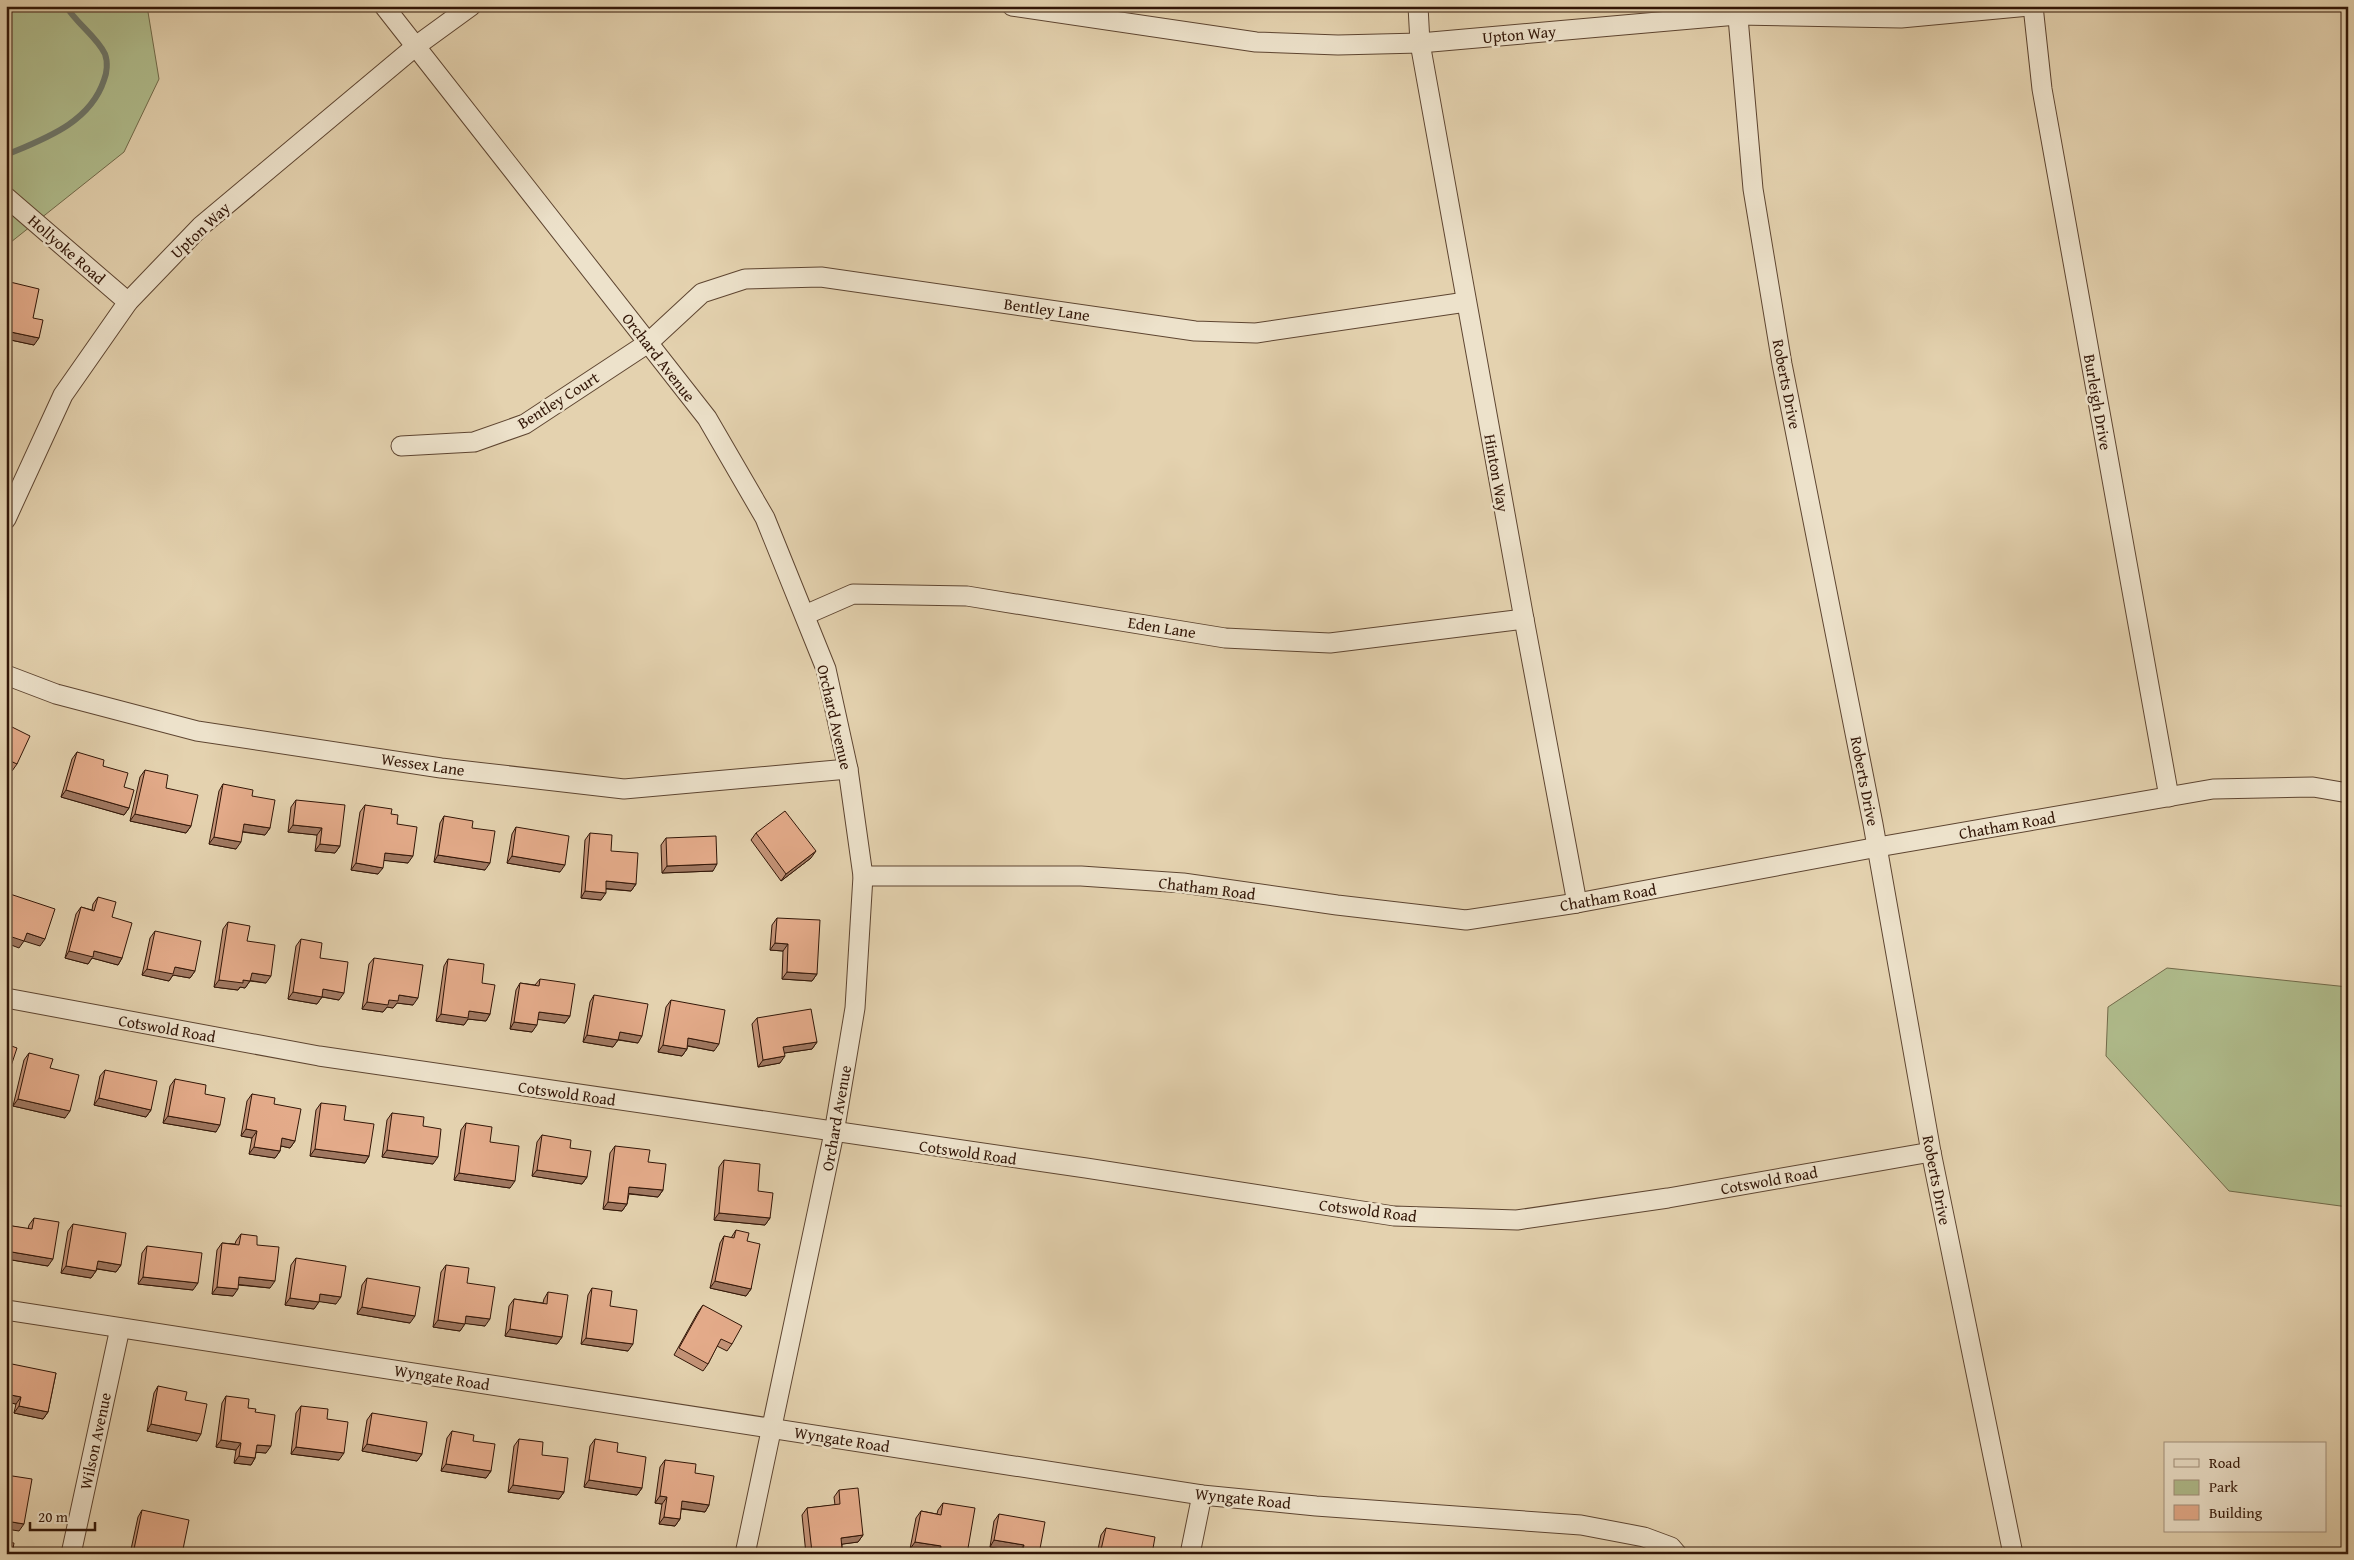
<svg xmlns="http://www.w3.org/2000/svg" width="2354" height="1560" font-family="'Gentium Book Plus',serif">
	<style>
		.green { fill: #b0bd8d; stroke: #716a4a }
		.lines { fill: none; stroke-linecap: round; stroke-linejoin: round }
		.stream { stroke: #6d776b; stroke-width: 6 }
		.street-casing { stroke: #5e4531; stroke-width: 21 }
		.street { stroke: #ede2cb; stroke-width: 19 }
		.wall { fill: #c49377; stroke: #321607 }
		.shaded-wall { fill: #a07861; stroke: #321607 }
		.building { fill: #e4ab8a; stroke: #321607 }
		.labels { text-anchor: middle; stroke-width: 5; stroke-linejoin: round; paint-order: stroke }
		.street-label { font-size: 16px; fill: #321607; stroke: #ede2cb }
	</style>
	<rect width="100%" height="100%" fill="#e4d2af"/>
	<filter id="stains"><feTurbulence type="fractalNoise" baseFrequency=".004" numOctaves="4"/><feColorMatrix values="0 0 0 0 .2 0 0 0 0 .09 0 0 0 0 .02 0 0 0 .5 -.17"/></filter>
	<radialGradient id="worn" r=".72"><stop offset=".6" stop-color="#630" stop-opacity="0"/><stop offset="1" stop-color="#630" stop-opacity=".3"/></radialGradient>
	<!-- green -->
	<g class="green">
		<polygon points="6,6 147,6 159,79 124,152 6,246"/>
		<polygon points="2167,968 2348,987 2348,1207 2229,1191 2106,1056 2108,1007"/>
	</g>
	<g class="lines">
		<!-- stream -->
		<path class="stream" d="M6 155C44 139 90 123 104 80 107 73 108 62 105 54 97 37 76 23 66 6"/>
		<!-- street casing -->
		<g class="street-casing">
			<g id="street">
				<polyline points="384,6 707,418 765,518 826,669 848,769 863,876 855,1008 834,1133 745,1554"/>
				<polyline points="1012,6 1256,42 1338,45 1420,43 1737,15 1901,18 2029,6"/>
				<polyline points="1418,6 1420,43 1524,619 1577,903"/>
				<polyline points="1737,6 1753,189 1782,364 1873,824 1931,1152 2013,1554"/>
				<polyline points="2033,6 2042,89 2169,797"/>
				<polyline points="6,197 128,302"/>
				<polyline points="401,446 474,442 525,424 648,343 702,293 745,279 821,277 1195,331 1256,333 1466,302"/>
				<polyline points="6,519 63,395 128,302 201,226 416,46 471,6"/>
				<polyline points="805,615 853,594 967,596 1225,638 1330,643 1524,619"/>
				<polyline points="6,675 56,694 197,731 441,768 624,789 848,769"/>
				<polyline points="863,876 1081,876 1183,883 1337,905 1466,920 1577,903 1878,847 2213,789 2313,787 2348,793"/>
				<polyline points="6,998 319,1056 1086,1168 1394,1216 1517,1220 1668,1198 1931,1152"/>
				<polyline points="6,1310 1202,1495 1316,1506 1581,1525 1644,1537 1671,1547 1677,1554"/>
				<polyline points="71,1554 120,1328"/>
				<polyline points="1190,1554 1202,1495"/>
			</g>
		</g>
		<!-- street -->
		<use href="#street" class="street"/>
	</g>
	<!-- wall -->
	<g class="wall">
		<polygon points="10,282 33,318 34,345 6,339 6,288"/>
		<polygon points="6,724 17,764 12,771 6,768"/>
		<polygon points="77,752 103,766 124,787 129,808 124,815 61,797 72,759"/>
		<polygon points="145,770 166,788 191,826 186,833 130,821 140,777"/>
		<polygon points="223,784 252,796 270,828 265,835 242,832 236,849 209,844 219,791"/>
		<polygon points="296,800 340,846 335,853 315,851 317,835 288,832 291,807"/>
		<polygon points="365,805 391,814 397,824 408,863 384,860 378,874 351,870 360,812"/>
		<polygon points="444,816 472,828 485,870 434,862 440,823"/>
		<polygon points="516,827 560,872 507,863 512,834"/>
		<polygon points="590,833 611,851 636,884 631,891 606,889 601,900 581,898 585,840"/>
		<polygon points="756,833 811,858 781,881 751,840"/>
		<polygon points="666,838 713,871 662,873 661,845"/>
		<polygon points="98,897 112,917 122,958 118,965 92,958 88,964 65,958 76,914 81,907 92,910 93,904"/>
		<polygon points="777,918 817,974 812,981 782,979 783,951 770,950 772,925"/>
		<polygon points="228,922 247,941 266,983 250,981 245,988 240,987 238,990 214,987 223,929"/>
		<polygon points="155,931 195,971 190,978 173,975 169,981 142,975 150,938"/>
		<polygon points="301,939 320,958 339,1000 322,997 317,1004 288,999 296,946"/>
		<polygon points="374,958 413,1005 397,1003 393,1008 387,1007 383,1012 362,1009 369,964"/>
		<polygon points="448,959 482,983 490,1014 486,1021 468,1019 464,1025 436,1021 444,966"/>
		<polygon points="540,979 570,1016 565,1023 538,1019 532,1032 510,1029 516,990 520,983 535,985"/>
		<polygon points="594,995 638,1043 618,1040 613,1047 583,1042 590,1002"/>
		<polygon points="671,1000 714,1051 687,1046 687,1049 682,1056 658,1052 666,1007"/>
		<polygon points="757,1018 817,1042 812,1049 784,1053 780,1063 758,1067 752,1024"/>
		<polygon points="29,1053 50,1068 65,1118 13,1106 24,1060"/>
		<polygon points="105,1070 151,1110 146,1117 94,1105 100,1076"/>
		<polygon points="175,1079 205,1094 216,1132 163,1123 170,1086"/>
		<polygon points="252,1094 274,1104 295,1141 290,1148 281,1146 280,1151 275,1158 249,1154 252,1138 241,1136 247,1101"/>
		<polygon points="321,1103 344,1120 369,1156 365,1163 310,1156 316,1110"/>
		<polygon points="392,1113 423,1126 433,1164 382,1157 387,1120"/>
		<polygon points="466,1123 490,1142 510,1188 454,1180 461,1130"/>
		<polygon points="542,1135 570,1148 587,1177 582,1184 532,1176 537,1142"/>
		<polygon points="615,1146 648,1162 663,1190 658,1197 629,1194 627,1204 622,1211 603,1209 610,1153"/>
		<polygon points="724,1160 758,1191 770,1218 765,1225 714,1220 719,1167"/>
		<polygon points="34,1218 48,1266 6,1259 6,1225 28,1229 29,1225"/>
		<polygon points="73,1224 121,1265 116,1272 97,1269 96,1271 91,1278 61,1273 68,1231"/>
		<polygon points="736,1230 747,1241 751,1289 746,1296 710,1288 720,1243 724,1236 731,1238"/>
		<polygon points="241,1234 257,1245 270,1288 238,1285 233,1296 212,1294 217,1250 222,1243 235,1244 236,1241"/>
		<polygon points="147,1246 193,1290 138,1284 142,1253"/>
		<polygon points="296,1258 336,1304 319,1301 314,1309 285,1305 291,1265"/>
		<polygon points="446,1265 467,1283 485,1326 465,1323 460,1331 433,1327 441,1272"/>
		<polygon points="367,1278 410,1323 357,1314 362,1285"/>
		<polygon points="592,1288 610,1306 628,1351 581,1344 588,1295"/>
		<polygon points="548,1292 562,1337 557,1344 505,1336 509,1306 514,1299 543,1303 544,1299"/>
		<polygon points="703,1305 732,1344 727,1351 717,1346 708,1364 703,1371 674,1355 698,1312"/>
		<polygon points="56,1373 48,1412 43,1419 14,1413 16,1404 6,1402"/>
		<polygon points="158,1386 185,1400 197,1441 147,1431 154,1393"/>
		<polygon points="226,1396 255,1412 266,1453 256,1452 255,1458 251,1465 234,1463 236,1450 216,1447 222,1403"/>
		<polygon points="301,1406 327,1419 339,1460 291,1454 296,1413"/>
		<polygon points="372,1413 422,1454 417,1461 362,1451 367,1420"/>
		<polygon points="452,1431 473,1441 491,1471 486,1478 441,1471 447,1438"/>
		<polygon points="519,1439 542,1455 564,1492 559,1499 508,1492 514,1446"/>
		<polygon points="595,1439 617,1452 642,1488 637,1495 584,1487 590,1446"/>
		<polygon points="665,1460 695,1473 709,1505 705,1512 681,1509 680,1519 675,1526 659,1524 662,1504 655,1503 660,1467"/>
		<polygon points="839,1490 863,1535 858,1542 842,1544 842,1549 839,1554 806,1554 802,1515 807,1508 835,1505 834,1497"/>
		<polygon points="943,1503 967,1554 936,1554 910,1549 916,1518 921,1511 937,1514 938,1510"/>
		<polygon points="142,1510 182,1554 130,1554 138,1517"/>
		<polygon points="999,1514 1039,1554 1019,1554 1019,1552 990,1547 994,1521"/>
		<polygon points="1106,1528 1152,1554 1097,1554 1101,1535"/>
	</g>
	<!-- shaded-wall -->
	<g class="shaded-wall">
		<polygon points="6,331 39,338 34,345 6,339"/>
		<polygon points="66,790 129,808 124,815 61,797"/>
		<polygon points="135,814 191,826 186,833 130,821"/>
		<polygon points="244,824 270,828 265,835 239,831"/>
		<polygon points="293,825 322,828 317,835 288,832"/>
		<polygon points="214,837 241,842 236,849 209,844"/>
		<polygon points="320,844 340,846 335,853 315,851"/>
		<polygon points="816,851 811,858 781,881 786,874"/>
		<polygon points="385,853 413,856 408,863 380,860"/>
		<polygon points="438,855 490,863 485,870 434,862"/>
		<polygon points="512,856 565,865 560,872 507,863"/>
		<polygon points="356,863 383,868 378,874 351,870"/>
		<polygon points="717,864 713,871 662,873 667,866"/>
		<polygon points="606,881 636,884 631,891 602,888"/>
		<polygon points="585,891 606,893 601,900 581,898"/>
		<polygon points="27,933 45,939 40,946 24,941 19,948 6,943 6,935"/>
		<polygon points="775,943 788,944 783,951 770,950"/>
		<polygon points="69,951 94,951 122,958 118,965 92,958 88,964 65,958"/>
		<polygon points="175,967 195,971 190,978 173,975 169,981 142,975 147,969"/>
		<polygon points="787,972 817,974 812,981 782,979"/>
		<polygon points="252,973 271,976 266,983 247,980"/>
		<polygon points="219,980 243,980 250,981 245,988 240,987 238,990 214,987"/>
		<polygon points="323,989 344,993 339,1000 318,996"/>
		<polygon points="293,992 322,997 317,1004 288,999"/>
		<polygon points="399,995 418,998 413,1005 397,1003 393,1008 387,1007 383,1012 362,1009 367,1002 389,1000"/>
		<polygon points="469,1011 490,1014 486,1021 468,1019 464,1025 436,1021 441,1014"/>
		<polygon points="539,1012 570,1016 565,1023 534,1019"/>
		<polygon points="514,1022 537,1025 532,1032 510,1029"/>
		<polygon points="620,1032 642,1036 638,1043 615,1039"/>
		<polygon points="587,1035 618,1040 613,1047 583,1042"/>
		<polygon points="688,1038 719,1044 714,1051 684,1045"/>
		<polygon points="817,1042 812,1049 778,1054 783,1047"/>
		<polygon points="663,1045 687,1049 682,1056 658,1052"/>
		<polygon points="785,1056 780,1063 758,1067 763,1060"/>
		<polygon points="99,1098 151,1110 146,1117 94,1105"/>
		<polygon points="18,1099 70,1111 65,1118 13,1106"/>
		<polygon points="168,1116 220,1125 216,1132 163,1123"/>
		<polygon points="246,1129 257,1131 252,1138 241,1136"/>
		<polygon points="282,1138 295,1141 290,1148 277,1145"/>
		<polygon points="254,1147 280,1151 275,1158 249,1154"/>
		<polygon points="315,1149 369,1156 365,1163 310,1156"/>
		<polygon points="387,1150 438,1157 433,1164 382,1157"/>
		<polygon points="537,1170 587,1177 582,1184 532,1176"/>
		<polygon points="459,1173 515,1181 510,1188 454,1180"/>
		<polygon points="629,1187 663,1190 658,1197 625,1193"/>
		<polygon points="608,1202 627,1204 622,1211 603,1209"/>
		<polygon points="719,1213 770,1218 765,1225 714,1220"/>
		<polygon points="6,1251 53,1259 48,1266 6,1259"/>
		<polygon points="98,1261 121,1265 116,1272 93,1268"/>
		<polygon points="66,1266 96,1271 91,1278 61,1273"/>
		<polygon points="143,1277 198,1283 193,1290 138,1284"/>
		<polygon points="239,1277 275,1281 270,1288 234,1284"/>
		<polygon points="715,1281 751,1289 746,1296 710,1288"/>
		<polygon points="217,1287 238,1289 233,1296 212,1294"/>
		<polygon points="320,1294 341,1297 336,1304 315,1301"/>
		<polygon points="290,1298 319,1302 314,1309 285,1305"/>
		<polygon points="362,1307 415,1316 410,1323 357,1314"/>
		<polygon points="466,1316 490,1319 485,1326 461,1323"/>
		<polygon points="438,1320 465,1324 460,1331 433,1327"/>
		<polygon points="510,1329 562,1337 557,1344 505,1336"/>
		<polygon points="586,1338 633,1344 628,1351 581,1344"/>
		<polygon points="6,1394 21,1397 16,1404 6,1402"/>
		<polygon points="19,1406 48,1412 43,1419 14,1413"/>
		<polygon points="151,1424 201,1434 197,1441 147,1431"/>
		<polygon points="221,1440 241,1443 236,1450 216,1447"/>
		<polygon points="367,1444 422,1454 417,1461 362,1451"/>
		<polygon points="257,1445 271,1446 266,1453 252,1452"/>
		<polygon points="296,1447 344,1453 339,1460 291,1454"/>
		<polygon points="239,1456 255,1458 251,1465 234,1463"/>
		<polygon points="446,1464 491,1471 486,1478 441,1471"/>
		<polygon points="589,1480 642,1488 637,1495 584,1487"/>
		<polygon points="513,1485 564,1492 559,1499 508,1492"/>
		<polygon points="660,1496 667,1497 662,1504 655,1503"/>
		<polygon points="682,1501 709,1505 705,1512 678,1508"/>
		<polygon points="664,1517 680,1519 675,1526 659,1524"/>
		<polygon points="6,1521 24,1524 19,1531 6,1529"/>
		<polygon points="863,1535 858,1542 836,1545 841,1538"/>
		<polygon points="994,1540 1024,1545 1019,1552 990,1547"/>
		<polygon points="915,1542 941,1546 936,1553 910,1549"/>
		<polygon points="842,1549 839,1554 811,1554 812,1552"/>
	</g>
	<!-- building -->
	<g class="building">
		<polygon points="10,282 39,289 33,318 43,320 39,338 6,331 6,299"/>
		<polygon points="6,724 30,736 17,764 6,759"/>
		<polygon points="77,752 104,760 103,766 128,773 124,787 134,790 129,808 66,790"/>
		<polygon points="145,770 168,775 166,788 198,795 191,826 135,814"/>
		<polygon points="223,784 253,790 252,796 275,800 270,828 244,824 241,842 214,837"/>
		<polygon points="296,800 345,805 340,846 320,844 322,828 293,825"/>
		<polygon points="365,805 392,809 391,814 398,815 397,824 417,827 413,856 385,853 383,868 356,863"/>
		<polygon points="785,811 816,851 786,874 756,833"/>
		<polygon points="444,816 473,821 472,828 495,831 490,863 438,855"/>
		<polygon points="516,827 569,836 565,865 512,856"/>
		<polygon points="590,833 612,835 611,851 638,853 636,884 606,881 606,893 585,891"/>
		<polygon points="716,836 717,864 667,866 666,838"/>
		<polygon points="10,894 55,909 45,939 27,933 24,941 6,935 6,905"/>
		<polygon points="98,897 116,902 112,917 132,923 122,958 94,951 93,957 69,951 81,907 94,911"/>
		<polygon points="777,918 820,920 817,974 787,972 788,944 775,943"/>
		<polygon points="228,922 250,926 247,941 275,945 271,976 252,973 250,981 243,980 243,983 219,980"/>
		<polygon points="155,931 201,941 195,971 175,967 173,974 147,969"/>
		<polygon points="301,939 322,943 320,958 348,962 344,993 323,989 322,997 293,992"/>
		<polygon points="374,958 423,965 418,998 399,995 398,1001 389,1000 388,1005 367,1002"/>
		<polygon points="448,959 484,964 482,983 495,985 490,1014 469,1011 468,1018 441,1014"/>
		<polygon points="540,979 575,984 570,1016 539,1012 537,1025 514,1022 520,983 539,986"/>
		<polygon points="594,995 648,1004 642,1036 620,1032 618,1040 587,1035"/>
		<polygon points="671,1000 725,1010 719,1044 688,1038 687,1049 663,1045"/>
		<polygon points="811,1009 817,1042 783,1047 785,1056 763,1060 757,1018"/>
		<polygon points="6,1044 17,1048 6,1081"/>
		<polygon points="29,1053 53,1059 50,1068 79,1075 70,1111 18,1099"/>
		<polygon points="105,1070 157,1081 151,1110 99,1098"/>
		<polygon points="175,1079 206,1085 205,1094 225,1098 220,1125 168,1116"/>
		<polygon points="252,1094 275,1098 274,1104 301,1109 295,1141 282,1138 280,1151 254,1147 257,1131 246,1129"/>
		<polygon points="321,1103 346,1106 344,1120 374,1124 369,1156 315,1149"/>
		<polygon points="392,1113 424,1117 423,1126 441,1129 438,1157 387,1150"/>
		<polygon points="466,1123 492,1127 490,1142 519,1146 515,1181 459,1173"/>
		<polygon points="542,1135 571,1140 570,1148 591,1151 587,1177 537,1170"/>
		<polygon points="615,1146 650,1150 648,1162 666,1164 663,1190 629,1187 627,1204 608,1202"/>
		<polygon points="724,1160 760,1164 758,1191 773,1193 770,1218 719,1213"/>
		<polygon points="34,1218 59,1222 53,1259 6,1251 6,1225 32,1229"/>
		<polygon points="73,1224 126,1233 121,1265 98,1261 96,1271 66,1266"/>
		<polygon points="736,1230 749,1233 747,1241 760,1244 751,1289 715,1281 724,1236 734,1238"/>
		<polygon points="241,1234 257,1236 257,1245 279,1247 275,1281 239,1277 238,1289 217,1287 222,1243 239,1245"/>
		<polygon points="147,1246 202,1253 198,1283 143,1277"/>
		<polygon points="296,1258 346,1266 341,1297 320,1294 319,1302 290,1298"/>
		<polygon points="446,1265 469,1268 467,1283 495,1287 490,1319 466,1316 465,1324 438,1320"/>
		<polygon points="367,1278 420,1287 415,1316 362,1307"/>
		<polygon points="592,1288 612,1291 610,1306 637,1310 633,1344 586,1338"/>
		<polygon points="548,1292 568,1295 562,1337 510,1329 514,1299 547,1304"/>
		<polygon points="703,1305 742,1326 732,1344 721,1339 708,1364 679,1348"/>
		<polygon points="7,1363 56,1373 48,1412 19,1406 21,1397 6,1394"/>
		<polygon points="158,1386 187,1392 185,1400 207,1404 201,1434 151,1424"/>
		<polygon points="226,1396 249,1399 248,1408 256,1409 255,1412 275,1415 271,1446 257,1445 255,1458 239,1456 241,1443 221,1440"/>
		<polygon points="301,1406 328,1409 327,1419 348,1422 344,1453 296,1447"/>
		<polygon points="372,1413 427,1422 422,1454 367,1444"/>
		<polygon points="452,1431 474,1435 473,1441 495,1444 491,1471 446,1464"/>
		<polygon points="519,1439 543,1442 542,1455 568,1458 564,1492 513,1485"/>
		<polygon points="595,1439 618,1443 617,1452 646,1457 642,1488 589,1480"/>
		<polygon points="665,1460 696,1464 695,1473 714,1476 709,1505 682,1501 680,1519 664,1517 667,1497 660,1496"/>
		<polygon points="6,1475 32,1479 24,1524 6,1521"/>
		<polygon points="858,1488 863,1535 841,1538 842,1549 812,1552 807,1508 840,1504 839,1490"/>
		<polygon points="943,1503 975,1508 967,1554 940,1554 941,1546 915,1542 921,1511 941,1515"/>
		<polygon points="142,1510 189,1520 182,1554 133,1554"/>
		<polygon points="999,1514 1045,1522 1039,1554 1022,1554 1024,1545 994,1540"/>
		<polygon points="1106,1528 1155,1537 1152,1554 1100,1554"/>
		<polygon points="6,1542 14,1543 12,1554 6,1554"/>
	</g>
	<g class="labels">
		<!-- street labels -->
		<g class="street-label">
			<text transform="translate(1519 34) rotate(-5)" y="6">Upton Way</text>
			<text transform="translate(200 230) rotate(-43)" y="6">Upton Way</text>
			<text transform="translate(67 249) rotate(41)" y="6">Hollyoke Road</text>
			<text transform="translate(1047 309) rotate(8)" y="6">Bentley Lane</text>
			<text transform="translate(659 357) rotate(52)" y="6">Orchard Avenue</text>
			<text transform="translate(1787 384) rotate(79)" y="6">Roberts Drive</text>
			<text transform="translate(558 400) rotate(-32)" y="6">Bentley Court</text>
			<text transform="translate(2098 402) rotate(80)" y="6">Burleigh Drive</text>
			<text transform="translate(1497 473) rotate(80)" y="6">Hinton Way</text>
			<text transform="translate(1162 627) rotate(9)" y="6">Eden Lane</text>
			<text transform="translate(835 717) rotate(77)" y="6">Orchard Avenue</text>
			<text transform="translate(423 764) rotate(8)" y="6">Wessex Lane</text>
			<text transform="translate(1865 781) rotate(79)" y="6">Roberts Drive</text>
			<text transform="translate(2007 825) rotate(-10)" y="6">Chatham Road</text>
			<text transform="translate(1207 888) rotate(7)" y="6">Chatham Road</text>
			<text transform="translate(1608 897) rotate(-10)" y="6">Chatham Road</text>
			<text transform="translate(167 1028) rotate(10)" y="6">Cotswold Road</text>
			<text transform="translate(567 1093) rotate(8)" y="6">Cotswold Road</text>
			<text transform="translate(836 1118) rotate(-80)" y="6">Orchard Avenue</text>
			<text transform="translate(968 1152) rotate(8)" y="6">Cotswold Road</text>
			<text transform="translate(1769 1180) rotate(-10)" y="6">Cotswold Road</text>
			<text transform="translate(1937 1180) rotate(79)" y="6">Roberts Drive</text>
			<text transform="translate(1368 1210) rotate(7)" y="6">Cotswold Road</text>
			<text transform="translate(442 1377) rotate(9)" y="6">Wyngate Road</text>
			<text transform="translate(842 1439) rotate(9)" y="6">Wyngate Road</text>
			<text transform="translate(95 1441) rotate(-78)" y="6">Wilson Avenue</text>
			<text transform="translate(1243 1498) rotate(6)" y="6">Wyngate Road</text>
		</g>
	</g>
	<!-- margin -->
	<rect width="2354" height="1560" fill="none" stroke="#e4d2af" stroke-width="25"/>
	<rect x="8" y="8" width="2339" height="1545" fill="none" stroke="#321607" stroke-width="2.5"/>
	<rect x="12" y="12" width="2329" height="1535" fill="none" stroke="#321607"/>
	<!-- legend -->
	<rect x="2164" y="1442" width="162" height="90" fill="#ede2cb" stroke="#a2907d"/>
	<rect x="2174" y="1459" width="25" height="8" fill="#ede2cb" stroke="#a2907d"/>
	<text x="2209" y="1468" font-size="15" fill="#321607">Road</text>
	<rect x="2174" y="1480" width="25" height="15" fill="#b0bd8d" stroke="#a2907d"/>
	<text x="2209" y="1492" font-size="15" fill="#321607">Park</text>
	<rect x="2174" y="1505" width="25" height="15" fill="#e4ab8a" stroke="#a2907d"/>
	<text x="2209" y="1518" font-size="15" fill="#321607">Building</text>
	<!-- scale -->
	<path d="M30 1522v8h65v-8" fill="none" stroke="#321607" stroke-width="2.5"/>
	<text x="38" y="1522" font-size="15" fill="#321607" stroke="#ede2cb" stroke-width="4" paint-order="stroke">20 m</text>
	<rect width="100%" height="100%" filter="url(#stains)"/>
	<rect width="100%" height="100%" fill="url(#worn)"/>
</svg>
